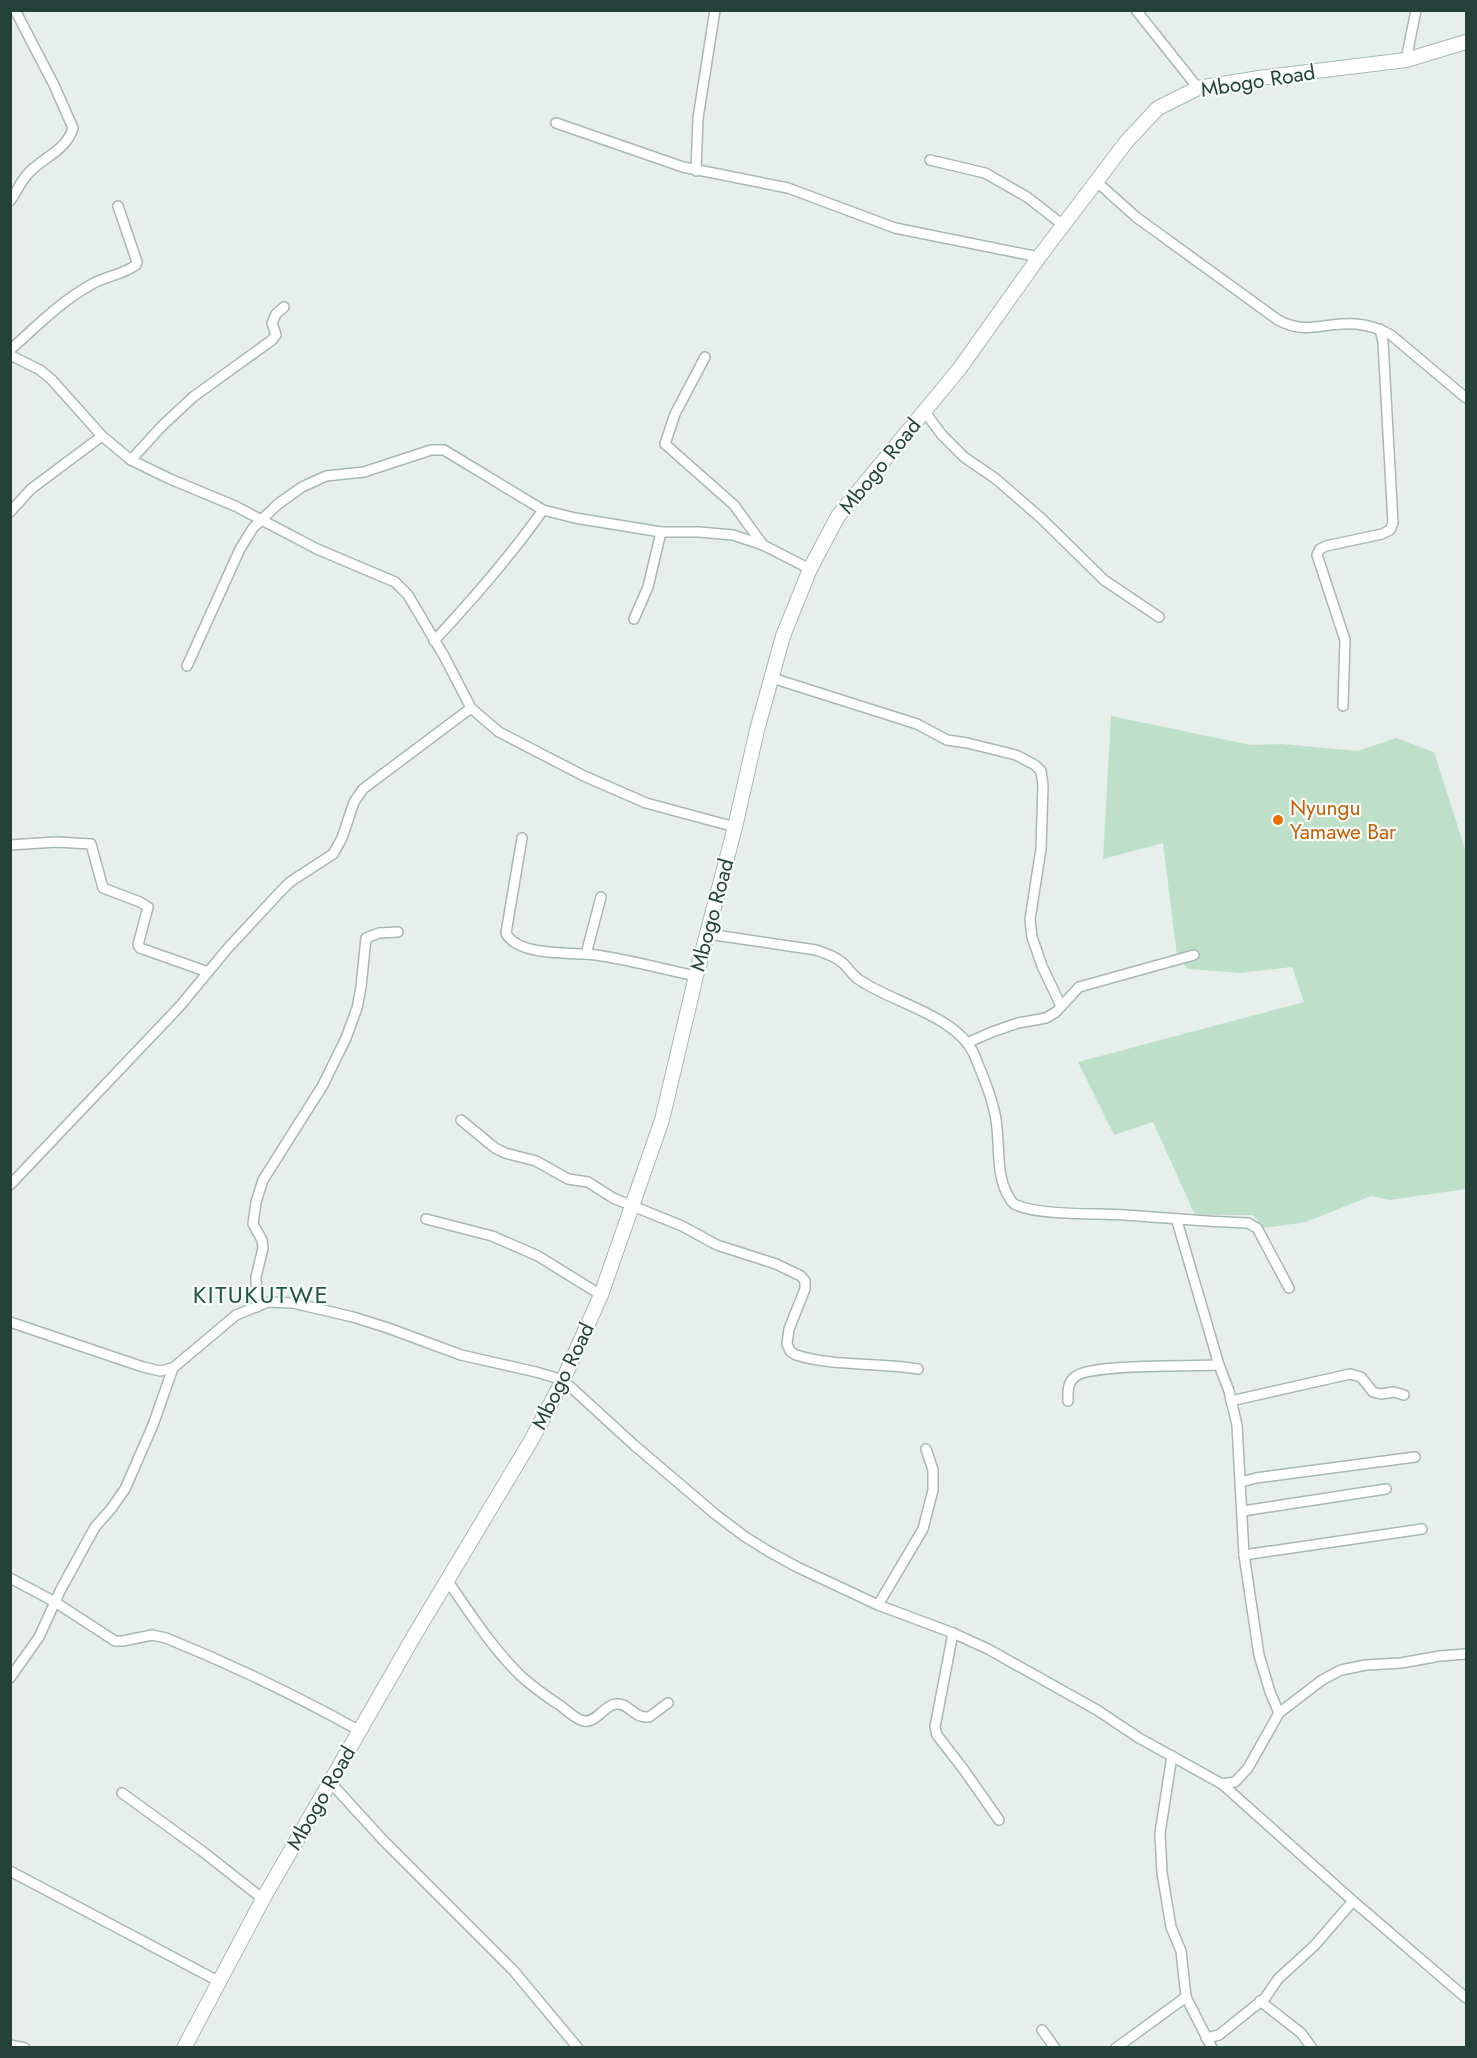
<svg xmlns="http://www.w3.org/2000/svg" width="1477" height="2058" font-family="Jost,sans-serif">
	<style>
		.green { fill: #bfe0c8 }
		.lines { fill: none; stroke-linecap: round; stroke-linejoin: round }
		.minor-casing { stroke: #a8b8b2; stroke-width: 12 }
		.secondary-casing { stroke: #a4bbb3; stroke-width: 16 }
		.minor { stroke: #fff; stroke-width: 9 }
		.secondary { stroke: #fff; stroke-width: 14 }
		.food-dot { fill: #e8710a; stroke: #f7fbf9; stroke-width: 2 }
		.labels { text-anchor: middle; stroke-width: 4.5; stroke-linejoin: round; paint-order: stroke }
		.street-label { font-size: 21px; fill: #24423a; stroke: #f7fbf9 }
		.food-label { font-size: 21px; fill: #c56008; stroke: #f7fbf9; text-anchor: start }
		.quarter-label { font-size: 24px; letter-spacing: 1.5px; fill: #1f5548; stroke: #f7fbf9 }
	</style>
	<rect width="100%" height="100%" fill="#e6efeb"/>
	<!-- green -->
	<polygon class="green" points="1111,716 1251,745 1282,744 1358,751 1396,738 1434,752 1466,852 1466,1189 1390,1200 1371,1196 1306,1222 1264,1228 1253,1215 1195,1215 1153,1122 1114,1135 1078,1062 1304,1002 1292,967 1240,973 1188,969 1177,956 1163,843 1103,859"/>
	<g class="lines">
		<!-- minor casing -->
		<g class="minor-casing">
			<g id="minor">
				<polyline points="1136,10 1198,88"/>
				<polyline points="1406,60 1416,10"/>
				<polyline points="556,123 683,167 788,188 895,228 1039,257"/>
				<polyline points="930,160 985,173 1027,197 1063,225"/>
				<polyline points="696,171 698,118 715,10"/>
				<path d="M1097 182 1136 217 1278 320C1308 336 1326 321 1356 324 1368 325 1380 329 1391 335L1466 398"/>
				<path d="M10 201C16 193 20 183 26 176 40 158 66 152 73 128L54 85 15 10"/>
				<path d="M10 350C37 326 62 300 94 283 107 276 124 274 136 265L137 262 118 206"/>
				<polyline points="10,355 40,370 52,380 102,436 131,460 170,479 235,506 317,549 395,582 408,595 444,656 471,708 499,732 584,776 646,803 735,827"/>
				<polyline points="705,357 675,414 665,444 734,505 763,545"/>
				<polyline points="924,411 942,435 964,457 996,479 1041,518 1104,580 1159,617"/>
				<polyline points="131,460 161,427 193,397 272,340 276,335 272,323 276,314 284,307"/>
				<polyline points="10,512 31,489 102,436"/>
				<polyline points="634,619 648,587 661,532"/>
				<path d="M434 641C473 599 510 557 543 510"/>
				<polyline points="187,666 240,549 253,528 278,504 302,487 326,476 364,472 431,450 444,450 543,510 575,518 661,532 699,532 733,535 763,545 810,569"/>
				<polyline points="772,678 917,724 947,740 967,743 1016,755 1035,765 1041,771 1043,785 1041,849 1030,919 1032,937 1042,966 1061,1006"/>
				<polyline points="1343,706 1345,640 1317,555 1320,549 1326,546 1382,534 1390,530 1393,523 1383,342 1380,329"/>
				<path d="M522 838 506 933C517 957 574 952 596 955 630 960 663 969 696 976"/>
				<polyline points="10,845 56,842 91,844 103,888 140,902 148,907 138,945 140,948 208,972"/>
				<path d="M708 934 816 950C827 954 837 957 845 965 849 970 853 975 858 979 890 1002 956 1015 974 1054 981 1072 990 1091 994 1110 1002 1138 993 1173 1010 1199 1012 1203 1013 1203 1016 1205 1042 1216 1096 1213 1125 1215 1167 1218 1207 1222 1248 1223L1257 1228 1289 1288"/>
				<polyline points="586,954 601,897"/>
				<polyline points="967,1043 992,1032 1018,1023 1046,1018 1056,1012 1079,987 1194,955"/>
				<path d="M461 1120 495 1148 505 1153 536 1161 568 1179 588 1182 613 1198 682 1226 717 1245 776 1264 801 1276 805 1281V1289L789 1329 787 1344 790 1351 796 1355C835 1367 878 1362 918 1369"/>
				<polyline points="10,1185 180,1006 228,948 280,892 290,882 333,854 342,838 354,802 363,789 471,708"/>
				<polyline points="426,1219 492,1236 538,1256 601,1295"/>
				<polyline points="1177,1221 1219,1365 1229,1391 1237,1425 1244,1555 1259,1655 1270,1692 1279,1713"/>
				<polyline points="257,1307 256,1277 263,1248 262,1240 253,1224 256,1202 263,1180 323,1085 346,1038 357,1008 361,987 366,938 379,933 398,932"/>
				<polyline points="10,1322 143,1367 160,1371 173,1368 236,1315 268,1302 293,1303 353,1317 388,1328 461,1355 536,1372 563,1380 634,1445 715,1514 744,1536 768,1551 797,1567 878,1605 953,1633 988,1649 1097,1710 1139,1738 1222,1784 1235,1782 1248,1768 1279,1713 1322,1680 1341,1670 1366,1665 1401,1663 1440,1656 1466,1654"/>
				<path d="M1068 1401C1068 1392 1067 1382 1076 1376 1092 1364 1193 1366 1219 1365"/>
				<polyline points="1231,1401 1350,1374 1361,1377 1373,1392 1381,1394 1394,1392 1404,1395"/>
				<polyline points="1241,1482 1256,1478 1415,1457"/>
				<polyline points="1243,1511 1386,1489"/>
				<polyline points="1244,1555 1422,1529"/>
				<path d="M10 1578 55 1602 115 1641H123L152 1635 166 1638C233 1665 297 1696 360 1731"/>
				<path d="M447 1580C470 1613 492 1648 521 1676 533 1687 547 1697 561 1706 567 1711 577 1720 584 1721 597 1723 604 1705 616 1704 630 1703 632 1718 649 1717L668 1703"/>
				<polyline points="878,1605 923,1529 933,1490 933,1470 926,1449"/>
				<polyline points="953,1633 935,1727 937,1735 964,1770 999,1820"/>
				<polyline points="10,1678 39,1637 60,1591 95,1527 111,1509 125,1489 153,1425 173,1368"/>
				<polyline points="1172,1756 1160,1833 1162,1873 1171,1927 1181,1951 1186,1997 1212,2048"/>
				<polyline points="330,1782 383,1840 513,1970 578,2048"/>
				<polyline points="1222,1784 1353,1901 1466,1998"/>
				<polyline points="122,1793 202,1851 263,1899"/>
				<polyline points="10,1871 218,1981"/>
				<polyline points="1260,2001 1301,2033 1312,2048"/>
				<polyline points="1042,2030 1055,2048"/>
				<polyline points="1206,2038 1219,2035 1265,1998 1278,1979 1315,1945 1353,1901"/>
				<polyline points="10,2045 25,2048"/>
				<polyline points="1116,2048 1186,1997"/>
			</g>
		</g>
		<!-- secondary casing -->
		<g class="secondary-casing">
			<polyline id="secondary" points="184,2048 263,1899 414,1636 532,1439 563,1380 601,1295 662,1120 696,976 735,827 757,730 783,636 810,569 838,516 960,368 1039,257 1127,141 1158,108 1198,88 1259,78 1406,60 1466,42"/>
		</g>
		<!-- minor -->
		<use href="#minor" class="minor"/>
		<!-- secondary -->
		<use href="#secondary" class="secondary"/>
	</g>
	<!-- markers -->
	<circle class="food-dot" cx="1278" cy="820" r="6"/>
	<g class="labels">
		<!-- street labels -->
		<g class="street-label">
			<text transform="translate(1258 81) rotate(-9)" y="7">Mbogo Road</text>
			<text transform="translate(880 466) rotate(-51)" y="7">Mbogo Road</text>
			<text transform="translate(712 915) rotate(-75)" y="7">Mbogo Road</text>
			<text transform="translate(563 1376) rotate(-64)" y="7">Mbogo Road</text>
			<text transform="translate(321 1798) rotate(-60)" y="7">Mbogo Road</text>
		</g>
		<!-- food labels -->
		<g class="food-label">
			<text x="1290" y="815">Nyungu<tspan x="1290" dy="24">Yamawe Bar</tspan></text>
		</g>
		<!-- quarter labels -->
		<g class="quarter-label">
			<text x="261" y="1303">KITUKUTWE</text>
		</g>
	</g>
	<!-- border -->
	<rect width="1477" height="2058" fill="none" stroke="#24423a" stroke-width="24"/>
</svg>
